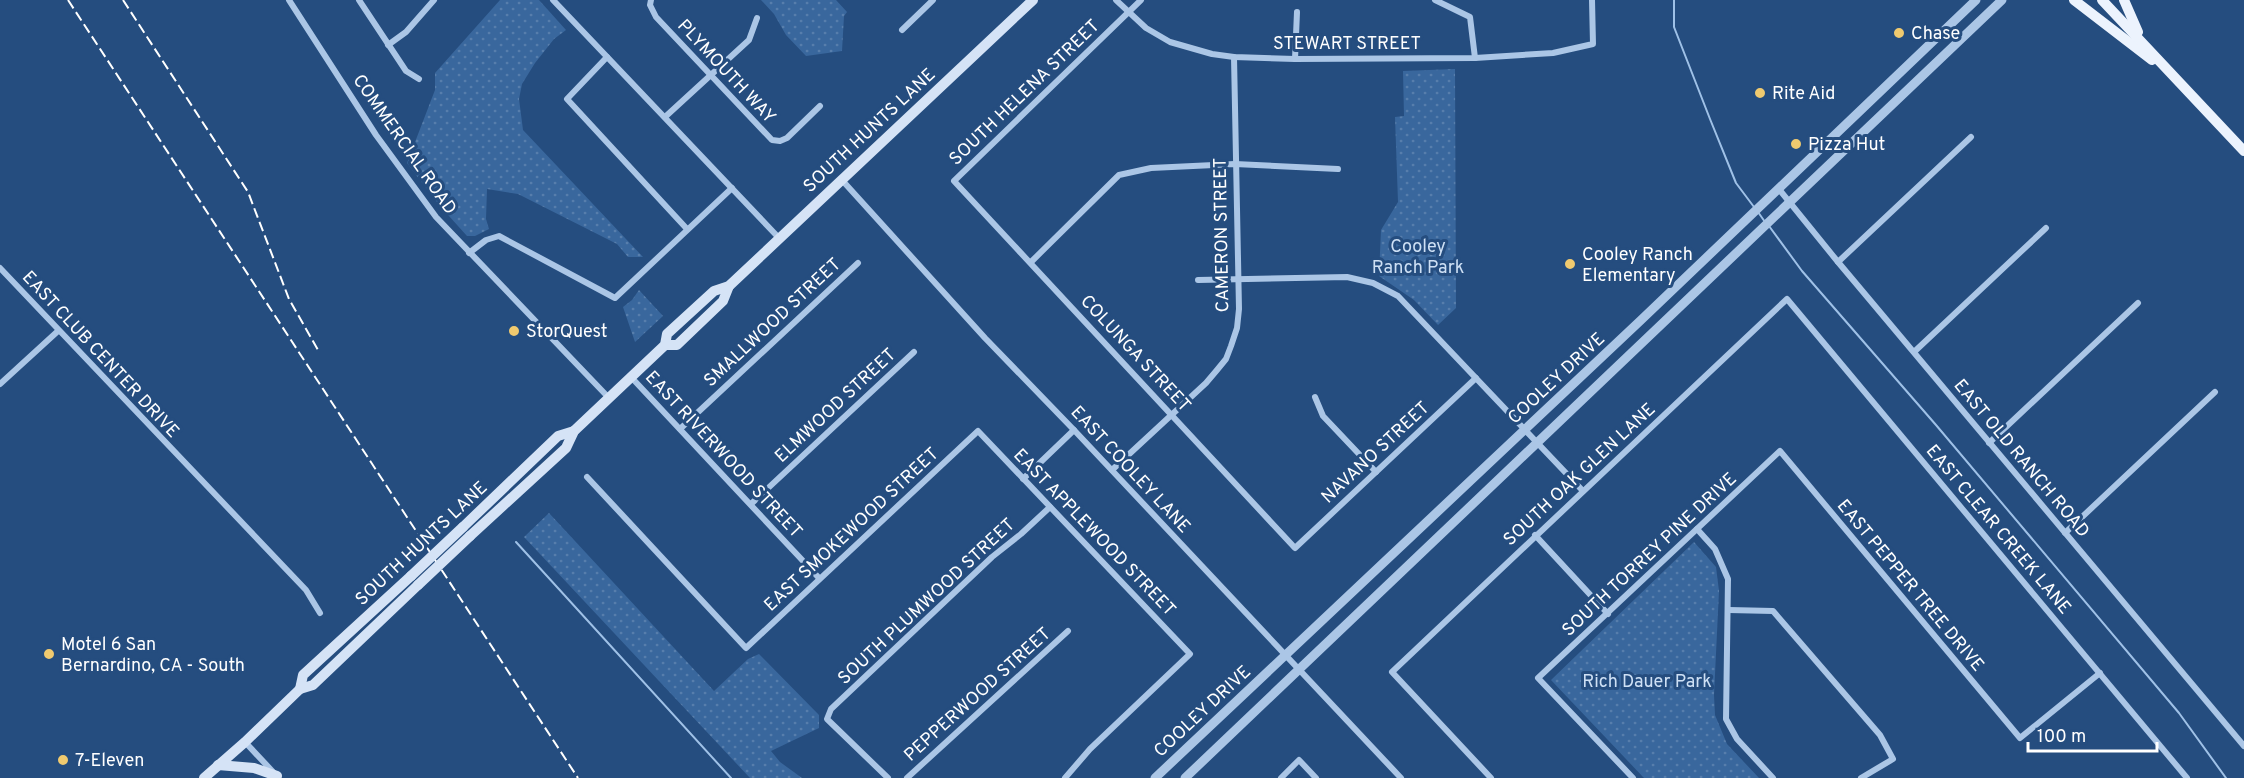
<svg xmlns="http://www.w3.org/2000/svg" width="2244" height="778" font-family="Overpass,sans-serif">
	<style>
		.grass { fill: url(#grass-dots) }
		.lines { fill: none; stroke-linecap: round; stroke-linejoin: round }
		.stream { stroke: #9fc1e7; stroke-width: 2 }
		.minor { stroke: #abc6e6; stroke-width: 6 }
		.tertiary { stroke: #abc6e6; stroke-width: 9 }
		.secondary { stroke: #d5e3f6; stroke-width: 10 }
		.primary { stroke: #ecf3fd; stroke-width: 10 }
		.rail { stroke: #fff; stroke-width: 2; stroke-dasharray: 10 4.5; stroke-linecap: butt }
		.secondary-bridge { stroke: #d5e3f6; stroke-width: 10 }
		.poi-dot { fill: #f0ca6f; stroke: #254d7f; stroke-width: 2 }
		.labels { text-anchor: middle; stroke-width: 6; stroke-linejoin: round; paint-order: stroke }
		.poi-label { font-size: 18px; fill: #fff; stroke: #254d7f; text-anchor: start }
		.street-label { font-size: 18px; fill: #fff; stroke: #254d7f }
		.park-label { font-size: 18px; fill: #cee0f5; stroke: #254d7f }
	</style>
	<defs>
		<pattern id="grass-dots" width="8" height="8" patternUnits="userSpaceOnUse" patternTransform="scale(1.5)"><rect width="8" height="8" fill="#39679d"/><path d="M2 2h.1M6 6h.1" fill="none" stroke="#577eac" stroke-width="1.8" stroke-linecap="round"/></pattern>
	</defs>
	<rect width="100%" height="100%" fill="#254d7f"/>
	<!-- grass -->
	<g class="grass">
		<polygon points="500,0 539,0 566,30 554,39 535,63 522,84 519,99 523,130 643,257 628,257 617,244 518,194 487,189 486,219 489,229 475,236 467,236 440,206 407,163 435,90 435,73"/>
		<polygon points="761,0 836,0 847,12 844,16 842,51 806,56 786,35 774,14"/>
		<polygon points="1455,69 1456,308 1438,325 1414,300 1379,276 1381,230 1398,202 1395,117 1404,116 1403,71"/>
		<polygon points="639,290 663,316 635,342 623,307 632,300"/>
		<polygon points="549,513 714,691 748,659 759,654 819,715 819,728 771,751 780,762 802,778 750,778 524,537"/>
		<polygon points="1694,542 1716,567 1719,591 1714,695 1715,715 1727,744 1759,778 1644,778 1551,680"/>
	</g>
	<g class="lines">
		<!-- stream -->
		<g class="stream">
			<polyline points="1674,0 1674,27 1710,119 1736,183 1754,207"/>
			<polyline points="1758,212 1765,222"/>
			<polyline points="1769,226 1802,271 1936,425 2179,713 2226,778"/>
			<polyline points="516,542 731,778"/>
		</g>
		<!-- minor -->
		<g class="minor">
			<polyline points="289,0 376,135 436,217 609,398"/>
			<polyline points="359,0 406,71 419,79"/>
			<polyline points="553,0 779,238"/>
			<polyline points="651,0 650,5 656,17 772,140 780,141 787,138 820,106"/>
			<polyline points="1116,0 1146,28 1170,42 1212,54 1234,57 1295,59 1475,58 1553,53 1593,44 1592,0"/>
			<polyline points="1141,0 954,181 1295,548 1476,378"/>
			<polyline points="1435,0 1470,17 1475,58"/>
			<polyline points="902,30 933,0"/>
			<polyline points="388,45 406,32 434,0"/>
			<polyline points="607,57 567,99 687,229"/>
			<polyline points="1295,59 1297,12"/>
			<polyline points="665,117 749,40 757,18"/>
			<polyline points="841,179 985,338 1074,430 1401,778"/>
			<polyline points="1778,188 1838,262 2244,746"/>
			<polyline points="469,253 486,240 499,236 615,298 732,188"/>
			<polyline points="1031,262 1119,175 1151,168 1235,164 1338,169"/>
			<polyline points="1838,262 1971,137"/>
			<polyline points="0,268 306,590 320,613"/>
			<polyline points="1198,280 1347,277 1373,283 1398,296 1583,491"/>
			<polyline points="1914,352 2046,228"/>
			<polyline points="631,377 819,578"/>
			<polyline points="0,384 58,331"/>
			<polyline points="1315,397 1323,416 1376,472"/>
			<polyline points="680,429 858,263"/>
			<polyline points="1989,443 2138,303"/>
			<polyline points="1112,470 1206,383 1217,370 1226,359 1231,346 1237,328 1239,309 1234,57"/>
			<polyline points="587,477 746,648 978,431 1190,654 1090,749 1065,778"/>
			<polyline points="1023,479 1074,430"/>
			<polyline points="751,504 914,352"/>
			<polyline points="1697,529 1715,549 1728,579 1726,719 1737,739 1773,778"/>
			<polyline points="2065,533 2215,392"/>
			<polyline points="1535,535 1608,614"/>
			<polyline points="1729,610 1773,611 1880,735 1893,759 1861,778"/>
			<polyline points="245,742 274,773"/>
			<polyline points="888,778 827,719 831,709 992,557 1021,534 1050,507"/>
			<polyline points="907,778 1068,631"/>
			<polyline points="1281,778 1299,760 1316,778"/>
			<polyline points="1491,778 1392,672 1787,299 2187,778"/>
			<polyline points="1633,778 1538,678 1780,451 2020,738 2100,673"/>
		</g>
		<!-- tertiary -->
		<g class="tertiary">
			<polyline points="1155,778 1640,321 1976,0"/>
			<polyline points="1185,778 2002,0"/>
		</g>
		<!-- secondary -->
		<g class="secondary">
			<polyline points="665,345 677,345 723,301 729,286"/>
			<polyline points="463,527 558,436 574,431"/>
			<polyline points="470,536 566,448 574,431 665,345 667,334 714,291 729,286 1033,0"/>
			<polyline points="300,689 303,675 411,576"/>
			<polyline points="218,765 254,768 277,776"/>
			<polyline points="204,778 245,742 300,689 313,685 418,585"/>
		</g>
		<!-- primary -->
		<g class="primary">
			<polyline points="2074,0 2152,60"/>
			<polyline points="2102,0 2244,151"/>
			<polyline points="2124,0 2138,32"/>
		</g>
		<!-- rail -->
		<g class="rail">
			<polyline points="68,0 578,778"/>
			<polyline points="123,0 248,192 289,299 318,350"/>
		</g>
		<!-- secondary-bridge -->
		<g class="secondary-bridge">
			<polyline points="411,576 463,527"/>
			<polyline points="418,585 470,536"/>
		</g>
	</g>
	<!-- markers -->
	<g class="poi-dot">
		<circle cx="1899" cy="33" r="6"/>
		<circle cx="1760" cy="93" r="6"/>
		<circle cx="1796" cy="144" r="6"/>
		<circle cx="1570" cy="264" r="6"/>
		<circle cx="514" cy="331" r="6"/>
		<circle cx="49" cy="654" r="6"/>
		<circle cx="63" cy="760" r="6"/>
	</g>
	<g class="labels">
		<!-- poi labels -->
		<g class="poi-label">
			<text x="1911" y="39">Chase</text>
			<text x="1772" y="99">Rite Aid</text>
			<text x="1808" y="150">Pizza Hut</text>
			<text x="1582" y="260">Cooley Ranch<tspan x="1582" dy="21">Elementary</tspan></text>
			<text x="526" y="337">StorQuest</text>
			<text x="61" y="650">Motel 6 San<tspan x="61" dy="21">Bernardino, CA - South</tspan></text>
			<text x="75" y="766">7-Eleven</text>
		</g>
		<!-- street labels -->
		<g class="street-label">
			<text x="1347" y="49">STEWART STREET</text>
			<text transform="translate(727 71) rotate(47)" y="6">PLYMOUTH WAY</text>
			<text transform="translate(1024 92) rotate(-44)" y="6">SOUTH HELENA STREET</text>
			<text transform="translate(869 130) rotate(-43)" y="6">SOUTH HUNTS LANE</text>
			<text transform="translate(405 144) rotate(55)" y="6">COMMERCIAL ROAD</text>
			<text transform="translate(1221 235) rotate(-91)" y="6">CAMERON STREET</text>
			<text transform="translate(772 322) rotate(-43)" y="6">SMALLWOOD STREET</text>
			<text transform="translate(1136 353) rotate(47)" y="6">COLUNGA STREET</text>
			<text transform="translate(101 354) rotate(47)" y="6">EAST CLUB CENTER DRIVE</text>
			<text transform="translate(1556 378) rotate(-43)" y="6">COOLEY DRIVE</text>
			<text transform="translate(835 405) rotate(-43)" y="6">ELMWOOD STREET</text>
			<text transform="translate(1375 452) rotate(-43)" y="6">NAVANO STREET</text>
			<text transform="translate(724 454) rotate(47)" y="6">EAST RIVERWOOD STREET</text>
			<text transform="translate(2022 458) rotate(50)" y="6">EAST OLD RANCH ROAD</text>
			<text transform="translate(1131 469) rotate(47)" y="6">EAST COOLEY LANE</text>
			<text transform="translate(1579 474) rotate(-43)" y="6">SOUTH OAK GLEN LANE</text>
			<text transform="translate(851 529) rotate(-43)" y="6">EAST SMOKEWOOD STREET</text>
			<text transform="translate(1999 529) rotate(50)" y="6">EAST CLEAR CREEK LANE</text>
			<text transform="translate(1095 532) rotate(46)" y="6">EAST APPLEWOOD STREET</text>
			<text transform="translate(421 543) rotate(-43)" y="6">SOUTH HUNTS LANE</text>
			<text transform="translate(1649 554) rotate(-43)" y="6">SOUTH TORREY PINE DRIVE</text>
			<text transform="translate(1911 585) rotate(50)" y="6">EAST PEPPER TREE DRIVE</text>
			<text transform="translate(926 601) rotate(-43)" y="6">SOUTH PLUMWOOD STREET</text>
			<text transform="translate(977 694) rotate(-42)" y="6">PEPPERWOOD STREET</text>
			<text transform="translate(1202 711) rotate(-43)" y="6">COOLEY DRIVE</text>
		</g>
		<!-- park labels -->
		<g class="park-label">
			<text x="1418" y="252">Cooley<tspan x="1418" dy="21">Ranch Park</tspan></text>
			<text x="1647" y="687">Rich Dauer Park</text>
		</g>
	</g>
	<!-- scale -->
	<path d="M2028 742v9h129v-9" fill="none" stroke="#ffffff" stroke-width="3"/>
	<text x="2037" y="742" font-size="18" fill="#ffffff" stroke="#254d7f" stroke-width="4.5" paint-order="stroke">100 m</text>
</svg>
